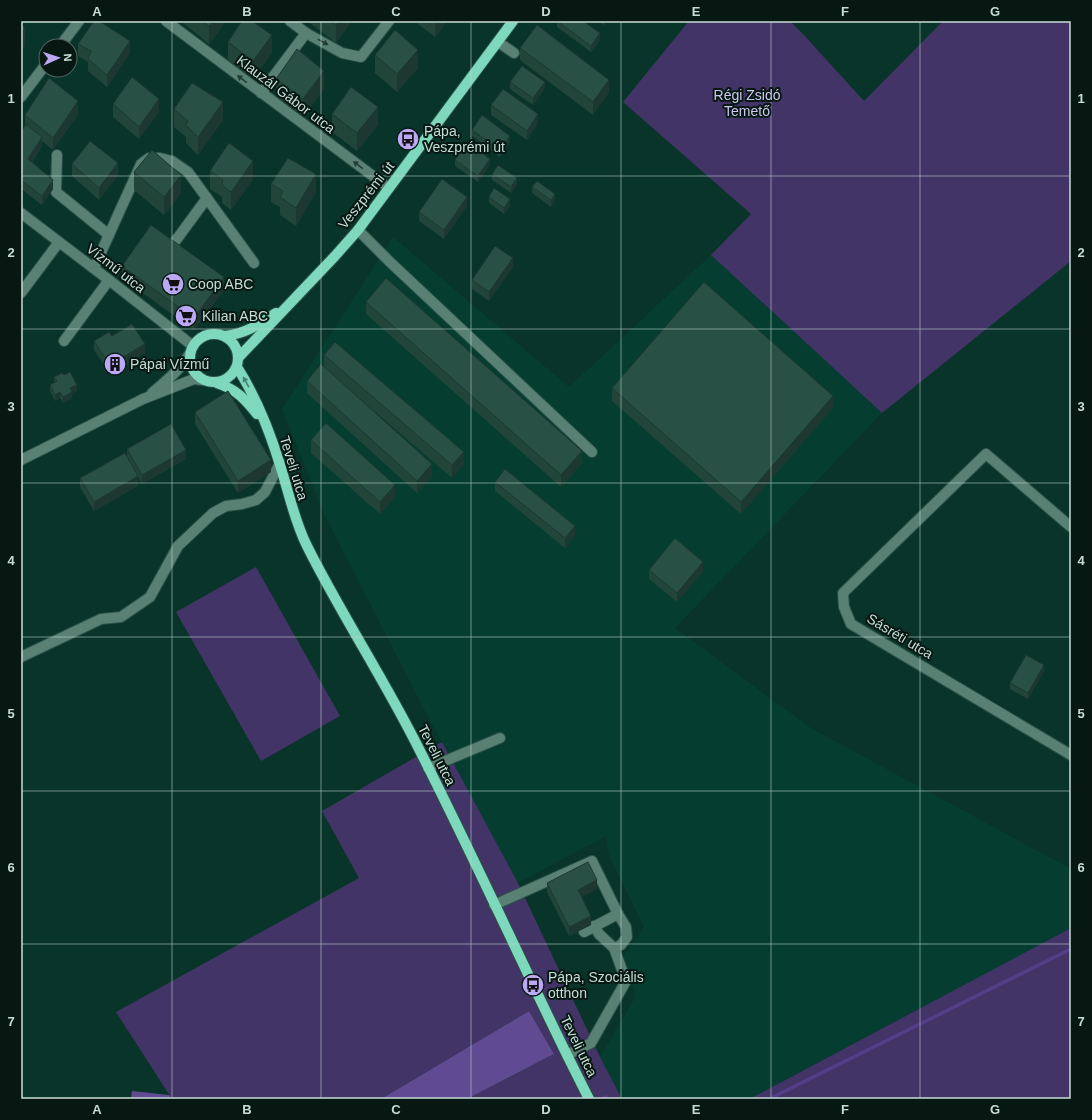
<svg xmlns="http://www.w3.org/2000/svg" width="1092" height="1120" font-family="Helvetica,sans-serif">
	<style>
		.built { fill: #053e30 }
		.green { fill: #433468 }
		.forest { fill: #604a92 }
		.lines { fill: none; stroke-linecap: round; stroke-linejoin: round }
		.stream { stroke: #543e85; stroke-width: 3.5 }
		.minor-casing { stroke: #2b5248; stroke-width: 12 }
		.major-casing { stroke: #2b5248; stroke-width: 12 }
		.minor { stroke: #588174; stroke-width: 10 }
		.major { stroke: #7dd8bc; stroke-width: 10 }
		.wall { fill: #22453a }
		.shaded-wall { fill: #1c3830 }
		.building { fill: #285044; stroke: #1c3830 }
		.oneway { fill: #233d35 }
		.oneway2 { fill: #488270 }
		.grid { fill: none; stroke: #c6dcd4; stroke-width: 1; stroke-opacity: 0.55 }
		.labels { text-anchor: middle; stroke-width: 4; stroke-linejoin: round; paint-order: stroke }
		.street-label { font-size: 14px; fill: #c6dcd4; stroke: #071813 }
		.park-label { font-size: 14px; fill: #cfc6ef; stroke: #071813 }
		.poi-label { font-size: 14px; fill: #c6dcd4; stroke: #071813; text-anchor: start }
		.neatline { fill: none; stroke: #c6dcd4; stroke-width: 1.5 }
		.grid-label { font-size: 13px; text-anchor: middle; font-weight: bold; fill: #c6dcd4 }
	</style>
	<rect width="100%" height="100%" fill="#093429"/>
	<!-- built -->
	<polygon class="built" points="393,237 569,387 711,255 882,413 675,628 811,728 1071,869 1071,928 749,1099 622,1099 600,1057 636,996 623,957 644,927 609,856 606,836 518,883 424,709 323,512 282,409"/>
	<!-- green -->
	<g class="green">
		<polygon points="689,21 790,21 802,33 864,101 943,21 1071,21 1071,261 882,413 711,255 751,214 623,102"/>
		<polygon points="256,567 340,716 261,761 176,612"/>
		<polygon points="442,742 518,883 600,1057 622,1099 467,1099 554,1054 529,1011 381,1099 172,1099 116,1012 359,878 322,811"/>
		<polygon points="1071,928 1071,1099 749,1099 791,1077"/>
	</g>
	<!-- forest -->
	<g class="forest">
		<polygon points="529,1011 554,1054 467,1099 381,1099"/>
		<polygon points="132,1091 169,1095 172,1099 131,1099"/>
	</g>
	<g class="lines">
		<!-- stream -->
		<g class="stream">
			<polyline points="602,1099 606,1097 607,1099"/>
			<polyline points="769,1099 1071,949"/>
		</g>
		<!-- minor casing -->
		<g class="minor-casing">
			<g id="minor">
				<polyline points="166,21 389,188"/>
				<polyline points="290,21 306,33 342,53 361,57 389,21"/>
				<polyline points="498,42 514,53"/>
				<polyline points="60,46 79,21"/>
				<polyline points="261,93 306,33"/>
				<polyline points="21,97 46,64"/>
				<polyline points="57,155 56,192 109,235"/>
				<polyline points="21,213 109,280 193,346"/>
				<polyline points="358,230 390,262 592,452"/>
				<polyline points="174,243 207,198"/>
				<polyline points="94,268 141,164 149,158 160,158 172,161 188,172 254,263"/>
				<polyline points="21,293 59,242"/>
				<polyline points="64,341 109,280"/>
				<path d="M152 393C167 380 182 369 191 351"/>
				<polyline points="21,460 143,399 194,379 202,380"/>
				<polyline points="1071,527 986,454 843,593 844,607 851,624 1071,755"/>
				<polyline points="21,657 101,619 121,617 150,597 178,546 213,513 226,506 242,504 256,500 265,492 280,463"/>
				<polyline points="428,768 500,738"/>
				<polyline points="494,905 592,861 618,914 584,932"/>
				<polyline points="614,948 621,945 627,937 626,927 618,914"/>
				<polyline points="567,1055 591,1043 626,981 614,948 599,934 594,926"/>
			</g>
		</g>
		<!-- major casing -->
		<g class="major-casing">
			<g id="major">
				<circle cx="214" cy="358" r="24"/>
				<path d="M225 336C247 333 258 325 276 313"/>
				<polyline points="239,357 335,256 358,230 513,21"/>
				<path d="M237 367C256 397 270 432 280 465 289 493 294 520 307 546 341 614 384 679 418 747 470 849 517 953 567 1055L589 1099"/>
				<path d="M217 383C237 390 244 398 257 414"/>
			</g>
		</g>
		<!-- minor -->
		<use href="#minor" class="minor"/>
		<!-- major -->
		<use href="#major" class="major"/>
	</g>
	<!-- wall -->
	<g class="wall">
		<polygon points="182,21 226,21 209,44 182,22"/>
		<polygon points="310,21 352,21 336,43 310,23"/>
		<polygon points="414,21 447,21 435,37"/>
		<polygon points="557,21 600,40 591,52 557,27"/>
		<polygon points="598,21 607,21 604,25"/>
		<polygon points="228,42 272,53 253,79 228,60"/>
		<polygon points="78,44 130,53 107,87 88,71 88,62 78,56"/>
		<polygon points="520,48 609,92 593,115 520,60"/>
		<polygon points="375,55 418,68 397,92 375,73"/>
		<polygon points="276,79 324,89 303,117 276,97"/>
		<polygon points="510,82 545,88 533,105 510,89"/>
		<polygon points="113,104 159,112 139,139 113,117"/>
		<polygon points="491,105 538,123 527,140 491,115"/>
		<polygon points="174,109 223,120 198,155 186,143 186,137 174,127"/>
		<polygon points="78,114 53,150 42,141 42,146 32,163 53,189 42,205 21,189 21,132 25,126 25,115"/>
		<polygon points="332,114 378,125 357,151 332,132"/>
		<polygon points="472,130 510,142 500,157 472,136"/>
		<polygon points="455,160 490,165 478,182 455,166"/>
		<polygon points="72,164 118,175 99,200 72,176"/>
		<polygon points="210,171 253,179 231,210 222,203 222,197 210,189"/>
		<polygon points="134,172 181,193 164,215 134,190"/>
		<polygon points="492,174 517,184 511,193 492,180"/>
		<polygon points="271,184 316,192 296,226 280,215 280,207 271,202"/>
		<polygon points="532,187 555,200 551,207 532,193"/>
		<polygon points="489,197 510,206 504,214 489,203"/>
		<polygon points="467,206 444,239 419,221 419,212"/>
		<polygon points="122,266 224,290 194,330 122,278"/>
		<polygon points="513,267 489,301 472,289 472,280"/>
		<polygon points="366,302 582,464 561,487 366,314"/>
		<polygon points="112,336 145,353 110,374 94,350 94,341"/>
		<polygon points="324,355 464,464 452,478 338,380 432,477 417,493 307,393 307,381 324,366"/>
		<polygon points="64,375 77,391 72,393 72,398 63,403 60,398 55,401 50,391 50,385 54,383 54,377"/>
		<polygon points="612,388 833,408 741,514 612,401"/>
		<polygon points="195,412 271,472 238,493 195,424"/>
		<polygon points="311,440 395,497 380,514 311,453"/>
		<polygon points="127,449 186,459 142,484 138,477 138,486 94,511 80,487 80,478 127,457"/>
		<polygon points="495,482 575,535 565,548 495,491"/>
		<polygon points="649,570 703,571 677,602 649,579"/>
		<polygon points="1044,671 1028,699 1010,689 1010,683"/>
		<polygon points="547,883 597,889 582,897 591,925 569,936 547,892"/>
	</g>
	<!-- shaded-wall -->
	<g class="shaded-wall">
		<polygon points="213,21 226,21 209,44 209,26"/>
		<polygon points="339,21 352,21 336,43 336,25"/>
		<polygon points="435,21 447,21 435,37"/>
		<polygon points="604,21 607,21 604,25"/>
		<polygon points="25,28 25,46 21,52 21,34"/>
		<polygon points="600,33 600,40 591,52 591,46"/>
		<polygon points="272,35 272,53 253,79 253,61"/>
		<polygon points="130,41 130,53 107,87 107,75"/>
		<polygon points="418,50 418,68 397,92 397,74"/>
		<polygon points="324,71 324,89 303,117 303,99"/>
		<polygon points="609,80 609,92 593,115 593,102"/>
		<polygon points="545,82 545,88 533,105 533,98"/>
		<polygon points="159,99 159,112 139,139 139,127"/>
		<polygon points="78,101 78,114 53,150 53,138"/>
		<polygon points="223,102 223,120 198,155 198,137"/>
		<polygon points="378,107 378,125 357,151 357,133"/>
		<polygon points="538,114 538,123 527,140 527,131"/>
		<polygon points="510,136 510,142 500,157 500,150"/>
		<polygon points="42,137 42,146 28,169 28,159"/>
		<polygon points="490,159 490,165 478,182 478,176"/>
		<polygon points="253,161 253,179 231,210 231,192"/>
		<polygon points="118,163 118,175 99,200 99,188"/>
		<polygon points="316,174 316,192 296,226 296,208"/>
		<polygon points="181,175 181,193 164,215 164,197"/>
		<polygon points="517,178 517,184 511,193 511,187"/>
		<polygon points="53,180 53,189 42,205 42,196"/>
		<polygon points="555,194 555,200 551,207 551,200"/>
		<polygon points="467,197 467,206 444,239 444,230"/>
		<polygon points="510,199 510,206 504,214 504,208"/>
		<polygon points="513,258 513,267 489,301 489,292"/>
		<polygon points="224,277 224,290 194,330 194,318"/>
		<polygon points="145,344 145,353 110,374 110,365"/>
		<polygon points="77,385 77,391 72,393 72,398 63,403 63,397 70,388"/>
		<polygon points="60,392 60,398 55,401 55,395"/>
		<polygon points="833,396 833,408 741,514 741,502"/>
		<polygon points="186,450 186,459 142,484 142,475"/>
		<polygon points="582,451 582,464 561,487 561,475"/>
		<polygon points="464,452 464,464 452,478 452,465"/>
		<polygon points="271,460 271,472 238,493 238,481"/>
		<polygon points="432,464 432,477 417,493 417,481"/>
		<polygon points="138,476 138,486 94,511 94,502"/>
		<polygon points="395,485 395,497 380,514 380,502"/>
		<polygon points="575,526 575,535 565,548 565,538"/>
		<polygon points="703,562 703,571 677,602 677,593"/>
		<polygon points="1044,665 1044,671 1028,699 1028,693"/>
		<polygon points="597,880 597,889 578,899 578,890"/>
		<polygon points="591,916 591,925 569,936 569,927"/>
	</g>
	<!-- building -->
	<g class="building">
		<polygon points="94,21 99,21 130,41 107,75 88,59 91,51 78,44"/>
		<polygon points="202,21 213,21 209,26"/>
		<polygon points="242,21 252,21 272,35 253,61 228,42"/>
		<polygon points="331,21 339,21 336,25"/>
		<polygon points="557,21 583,21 600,33 591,46"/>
		<polygon points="21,25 25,28 21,34"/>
		<polygon points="537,25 609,80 593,102 520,48"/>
		<polygon points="395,30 418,50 397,74 375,55"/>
		<polygon points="297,49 324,71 303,99 276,79"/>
		<polygon points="522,66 545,82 533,98 510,82"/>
		<polygon points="132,77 159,99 139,127 113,104"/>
		<polygon points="49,78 78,101 53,138 25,115"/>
		<polygon points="192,83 223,102 198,137 186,125 188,121 174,109"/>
		<polygon points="351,87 378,107 357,133 332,114"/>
		<polygon points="503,89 538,114 527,131 491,105"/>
		<polygon points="482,115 510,136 500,150 472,130"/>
		<polygon points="26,124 42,137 28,159 53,180 42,196 21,180 21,132"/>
		<polygon points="90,141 118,163 99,188 72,164"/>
		<polygon points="467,142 490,159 478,176 455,160"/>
		<polygon points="229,143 253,161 231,192 222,185 223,180 210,171"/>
		<polygon points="152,150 181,175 164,197 134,172"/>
		<polygon points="288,158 316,174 296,208 280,197 283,191 271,184"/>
		<polygon points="498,165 517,178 511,187 492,174"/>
		<polygon points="442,179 467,197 444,230 419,212"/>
		<polygon points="537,181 555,194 551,200 532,187"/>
		<polygon points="494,188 510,199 504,208 489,197"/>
		<polygon points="151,225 224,277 194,318 122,266"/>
		<polygon points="495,246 513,258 489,292 472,280"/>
		<polygon points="386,278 582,451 561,475 366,302"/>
		<polygon points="704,282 833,396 741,502 612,388"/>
		<polygon points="132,324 145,344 110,365 94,341 109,332 112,336"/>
		<polygon points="335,342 464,452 452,465 324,355"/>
		<polygon points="321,364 432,464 417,481 307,381"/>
		<polygon points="70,372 77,385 70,388 72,392 63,397 60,392 55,395 50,385 57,381 54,377 62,373 64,375"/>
		<polygon points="228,391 271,460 238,481 195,412"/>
		<polygon points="326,423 395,485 380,502 311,440"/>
		<polygon points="171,424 186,450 142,475 127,449"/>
		<polygon points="125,453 138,476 94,502 80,478"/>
		<polygon points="505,469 575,526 565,538 495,482"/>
		<polygon points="675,538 703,562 677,593 649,570"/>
		<polygon points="1026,655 1044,665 1028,693 1010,683"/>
		<polygon points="588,862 597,880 578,890 591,916 569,927 547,883"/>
	</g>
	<!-- one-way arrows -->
	<defs><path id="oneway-solid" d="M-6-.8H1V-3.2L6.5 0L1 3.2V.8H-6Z"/></defs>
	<g class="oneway">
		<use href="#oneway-solid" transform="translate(323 42) rotate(29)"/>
		<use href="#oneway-solid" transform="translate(242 79) rotate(-143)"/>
		<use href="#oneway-solid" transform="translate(358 165) rotate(-143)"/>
	</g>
	<use class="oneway2" href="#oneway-solid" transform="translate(246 382) rotate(-119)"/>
	<!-- grid -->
	<path class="grid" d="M172 21V1099M321 21V1099M471 21V1099M621 21V1099M771 21V1099M920 21V1099M21 176H1071M21 329H1071M21 483H1071M21 637H1071M21 791H1071M21 944H1071"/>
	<!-- icons -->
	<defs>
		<g id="bus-disc" transform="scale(1.15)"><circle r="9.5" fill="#bca9f5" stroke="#071813"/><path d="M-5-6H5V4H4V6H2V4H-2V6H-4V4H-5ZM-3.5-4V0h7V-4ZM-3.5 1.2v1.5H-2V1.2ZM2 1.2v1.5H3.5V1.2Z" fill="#111"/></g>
		<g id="supermarket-disc" transform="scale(1.15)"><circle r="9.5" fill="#bca9f5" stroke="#071813"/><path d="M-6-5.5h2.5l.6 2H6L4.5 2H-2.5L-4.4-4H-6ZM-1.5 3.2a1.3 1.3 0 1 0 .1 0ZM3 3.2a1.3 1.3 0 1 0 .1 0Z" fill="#111"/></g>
		<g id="building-disc" transform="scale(1.15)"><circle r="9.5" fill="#bca9f5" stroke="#071813"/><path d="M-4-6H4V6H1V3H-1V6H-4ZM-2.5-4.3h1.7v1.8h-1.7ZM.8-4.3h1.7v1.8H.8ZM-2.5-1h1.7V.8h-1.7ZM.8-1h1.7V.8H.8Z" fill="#111"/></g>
	</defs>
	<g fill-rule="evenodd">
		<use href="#bus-disc" x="408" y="139"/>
		<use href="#supermarket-disc" x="173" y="284"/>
		<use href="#supermarket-disc" x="186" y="316"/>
		<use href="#building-disc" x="115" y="364"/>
		<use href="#bus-disc" x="533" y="985"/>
	</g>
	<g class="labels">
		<!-- street labels -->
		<g class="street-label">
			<text transform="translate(286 94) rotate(37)" y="5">Klauzál Gábor utca</text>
			<text transform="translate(366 195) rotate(-52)" y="5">Veszprémi út</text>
			<text transform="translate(116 268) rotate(38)" y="5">Vízmű utca</text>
			<text transform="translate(294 468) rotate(73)" y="5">Teveli utca</text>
			<text transform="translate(900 636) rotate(31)" y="5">Sásréti utca</text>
			<text transform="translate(437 755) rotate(63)" y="5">Teveli utca</text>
			<text transform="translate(579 1046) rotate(64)" y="5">Teveli utca</text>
		</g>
		<!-- park labels -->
		<g class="park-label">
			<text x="747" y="100">Régi Zsidó<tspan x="747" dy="16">Temető</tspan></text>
		</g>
		<!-- poi labels -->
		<g class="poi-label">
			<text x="424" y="136">Pápa,<tspan x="424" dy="16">Veszprémi út</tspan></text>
			<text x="188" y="289">Coop ABC</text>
			<text x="202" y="321">Kilian ABC</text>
			<text x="130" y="369">Pápai Vízmű</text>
			<text x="548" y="982">Pápa, Szociális<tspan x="548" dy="16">otthon</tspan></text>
		</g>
	</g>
	<!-- border -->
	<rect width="1092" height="1120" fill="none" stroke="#071813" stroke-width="44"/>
	<!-- north arrow -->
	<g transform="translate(58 58) rotate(87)"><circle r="19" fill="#071813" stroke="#536660"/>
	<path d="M0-3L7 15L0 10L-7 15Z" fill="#bca9f5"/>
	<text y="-6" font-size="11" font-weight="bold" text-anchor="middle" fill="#c6dcd4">N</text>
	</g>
	<rect x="22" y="22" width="1048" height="1076" class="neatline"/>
	<g class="grid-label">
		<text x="97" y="16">A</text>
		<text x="247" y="16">B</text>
		<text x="396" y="16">C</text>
		<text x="546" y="16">D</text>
		<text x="696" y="16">E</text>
		<text x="845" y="16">F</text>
		<text x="995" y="16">G</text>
		<text x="11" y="103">1</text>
		<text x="1081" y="103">1</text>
		<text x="11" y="257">2</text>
		<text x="1081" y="257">2</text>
		<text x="11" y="411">3</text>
		<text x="1081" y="411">3</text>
		<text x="11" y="565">4</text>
		<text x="1081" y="565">4</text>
		<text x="11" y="718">5</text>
		<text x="1081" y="718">5</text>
		<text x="11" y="872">6</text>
		<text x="1081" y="872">6</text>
		<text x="11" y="1026">7</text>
		<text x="1081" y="1026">7</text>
		<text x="97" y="1114">A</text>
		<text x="247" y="1114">B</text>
		<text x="396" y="1114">C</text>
		<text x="546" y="1114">D</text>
		<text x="696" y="1114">E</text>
		<text x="845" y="1114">F</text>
		<text x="995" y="1114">G</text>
	</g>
</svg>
